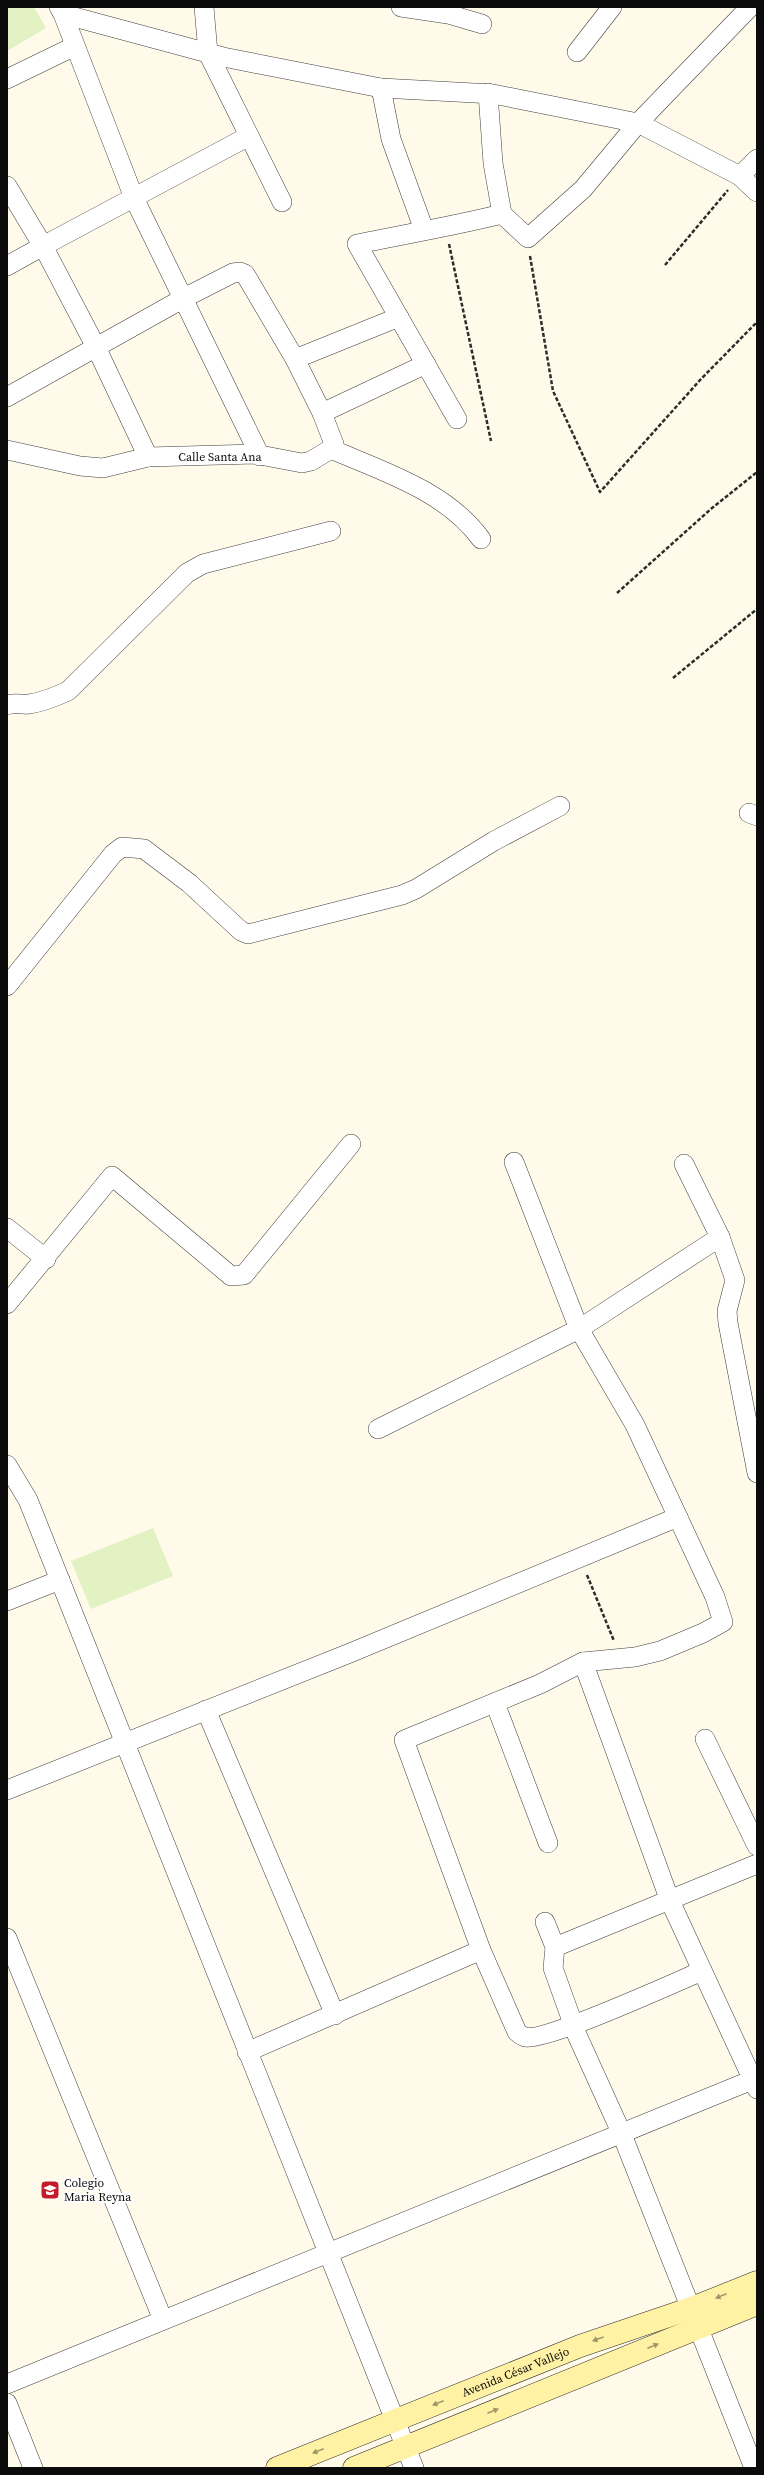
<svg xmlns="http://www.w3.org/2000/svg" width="764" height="2475" font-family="'Source Serif 4',serif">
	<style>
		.pitch { fill: #e3f2c3 }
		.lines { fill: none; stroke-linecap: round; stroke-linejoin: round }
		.street-casing { stroke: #3e3e3e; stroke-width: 20 }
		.secondary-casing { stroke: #2d2d2d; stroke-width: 23 }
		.path { stroke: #2d2d2d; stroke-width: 2.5; stroke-dasharray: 4 2; stroke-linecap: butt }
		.street { stroke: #fff; stroke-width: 19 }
		.secondary { stroke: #fff2a4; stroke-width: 22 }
		.oneway { fill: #9d9667 }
		.labels { text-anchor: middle; stroke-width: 4; stroke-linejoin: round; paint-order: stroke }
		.street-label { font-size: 12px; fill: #0b0b0b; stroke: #fff }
		.poi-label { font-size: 12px; fill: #0b0b0b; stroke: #fff; text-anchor: start }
	</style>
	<rect width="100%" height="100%" fill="#fffae9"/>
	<!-- pitch -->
	<g class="pitch">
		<polygon points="7,7 34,7 46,28 7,51"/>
		<polygon points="153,1528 173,1576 91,1609 71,1561"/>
	</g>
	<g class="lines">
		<!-- street casing -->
		<g class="street-casing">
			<g id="street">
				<polyline points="59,7 63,14 223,57 381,88 493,94 638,123 740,176 757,192"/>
				<polyline points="204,7 208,53 282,202"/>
				<polyline points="401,7 448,14 482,24"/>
				<polyline points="63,14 134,198 260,456"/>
				<polyline points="577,52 612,7"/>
				<polyline points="7,79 75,46"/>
				<polyline points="381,88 391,139 424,230"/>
				<polyline points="488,93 493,163 502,214 528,238 583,189 638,123 750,7"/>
				<polyline points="740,176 757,159"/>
				<polyline points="7,186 43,246 7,266"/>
				<polyline points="295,359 399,317"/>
				<polyline points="7,397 184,298 233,273 240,272 245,274 295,359 322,413 334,444 331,449 311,461 302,463 255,454 148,457 103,468 80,466 7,450"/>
				<polyline points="322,413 426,364"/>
				<path d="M457 419 357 244C406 234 454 226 502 214"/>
				<path d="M331 449C384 472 446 491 481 539"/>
				<polyline points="148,457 96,347 43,246 249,136"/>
				<path d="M7 705C15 702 20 705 29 704 43 702 55 697 68 691L187 573 203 564 331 531"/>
				<polyline points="749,813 757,816"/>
				<polyline points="7,986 113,854 122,847 144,849 189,883 241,931 248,934 402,895 416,889 494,841 560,806"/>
				<path d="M514 1162 579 1329 635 1425 715 1597 723 1622 703 1633 660 1651 635 1657 583 1662 540 1684 404 1740 481 1950 517 2032C519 2034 522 2036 525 2037 545 2042 676 1982 702 1971"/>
				<polyline points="684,1164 720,1237 735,1280 727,1311 728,1323 757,1473"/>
				<polyline points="7,1228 46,1259"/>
				<polyline points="7,1304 112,1176 231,1276 244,1275 351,1144"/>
				<polyline points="378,1429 579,1329 720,1237"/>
				<polyline points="7,1465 28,1500 414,2468"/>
				<polyline points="7,1601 60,1580"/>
				<polyline points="583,1662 670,1901 757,2089"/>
				<polyline points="495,1703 548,1843"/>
				<polyline points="206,1710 335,2015"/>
				<polyline points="705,1739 757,1846"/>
				<polyline points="7,1790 350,1653 678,1517"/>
				<polyline points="545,1922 555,1947 553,1968 577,2035 621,2132 754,2468"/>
				<polyline points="7,1938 163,2320"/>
				<polyline points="555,1947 757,1864"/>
				<polyline points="247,2052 481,1950"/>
				<polyline points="7,2384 757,2078"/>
				<polyline points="7,2403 33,2468"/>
			</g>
		</g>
		<!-- secondary casing -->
		<g class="secondary-casing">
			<g id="secondary">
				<path id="s1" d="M277 2468 580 2346 692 2308 757 2282"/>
				<polyline points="354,2468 757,2304"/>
			</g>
		</g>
		<!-- path -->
		<g class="path">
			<polyline points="449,244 491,441"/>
			<polyline points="530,256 553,391 600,492 701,379 757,322"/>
			<polyline points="665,265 728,190"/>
			<polyline points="617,593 712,508 757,472"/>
			<polyline points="673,678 757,609"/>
			<polyline points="587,1575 614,1641"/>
		</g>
		<!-- street -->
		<use href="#street" class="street"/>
		<!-- secondary -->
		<use href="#secondary" class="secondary"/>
	</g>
	<!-- one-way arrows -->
	<defs><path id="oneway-solid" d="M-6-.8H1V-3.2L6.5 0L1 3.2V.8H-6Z"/></defs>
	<g class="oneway">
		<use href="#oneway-solid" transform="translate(721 2296) rotate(158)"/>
		<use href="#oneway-solid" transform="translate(598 2339) rotate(160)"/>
		<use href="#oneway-solid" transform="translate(653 2346) rotate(-22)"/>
		<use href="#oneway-solid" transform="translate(438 2403) rotate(158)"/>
		<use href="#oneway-solid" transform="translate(493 2411) rotate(-22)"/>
		<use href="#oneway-solid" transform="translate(318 2451) rotate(158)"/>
	</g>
	<!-- icons -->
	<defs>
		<g id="school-square" transform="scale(1)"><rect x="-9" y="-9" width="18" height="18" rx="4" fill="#c31b29" stroke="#fff"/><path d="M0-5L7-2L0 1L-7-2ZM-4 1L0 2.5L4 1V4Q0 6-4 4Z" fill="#fff"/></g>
	</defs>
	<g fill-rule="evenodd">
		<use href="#school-square" x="50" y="2190"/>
	</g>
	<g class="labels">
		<!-- street labels -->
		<g class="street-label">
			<text x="220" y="461">Calle Santa Ana</text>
			<text dy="4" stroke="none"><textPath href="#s1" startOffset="257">Avenida César Vallejo</textPath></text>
		</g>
		<!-- poi labels -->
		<g class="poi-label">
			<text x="64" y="2187">Colegio<tspan x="64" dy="14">Maria Reyna</tspan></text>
		</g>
	</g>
	<!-- border -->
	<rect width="764" height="2475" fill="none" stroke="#0b0b0b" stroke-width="16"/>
</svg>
